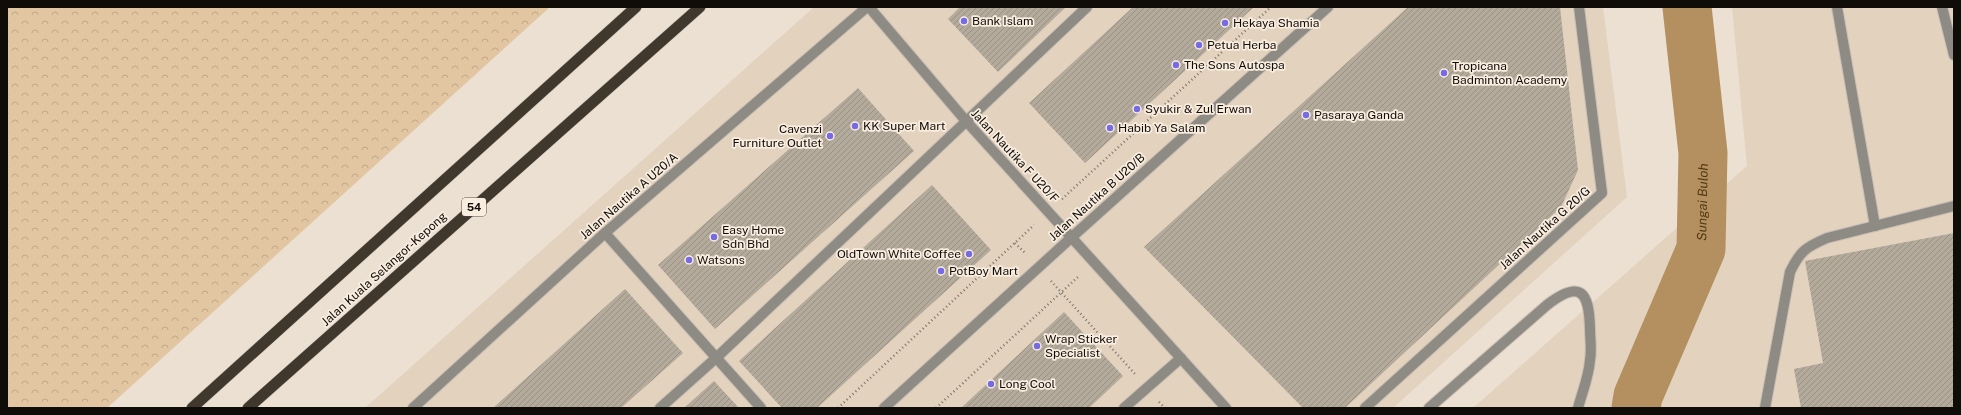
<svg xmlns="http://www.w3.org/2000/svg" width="1961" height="415" font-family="'Public Sans',sans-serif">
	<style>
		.built { fill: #e2d2be }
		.forest { fill: url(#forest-crowns) }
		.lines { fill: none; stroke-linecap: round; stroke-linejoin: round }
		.river { stroke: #b49061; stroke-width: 49 }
		.building { fill: url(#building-hatch) }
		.service-casing { stroke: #c8beb2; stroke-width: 12 }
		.minor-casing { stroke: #c8beb2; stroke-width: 12 }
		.trunk-casing { stroke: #c8beb2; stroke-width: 12 }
		.path { stroke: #7d756c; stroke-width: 2.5; stroke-dasharray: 1 3; stroke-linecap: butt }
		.service { stroke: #8e8a84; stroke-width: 10 }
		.minor { stroke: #8e8a84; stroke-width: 10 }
		.trunk { stroke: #40372d; stroke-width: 11 }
		.poi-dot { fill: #766ae5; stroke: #f9eddf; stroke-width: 1.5 }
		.labels { text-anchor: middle; stroke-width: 3.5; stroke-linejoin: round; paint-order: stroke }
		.shield { fill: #f9eddf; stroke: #565048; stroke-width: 1 }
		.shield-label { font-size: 11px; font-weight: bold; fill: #100c08 }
		.poi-label { font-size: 12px; fill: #100c08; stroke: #f9eddf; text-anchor: start }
		.street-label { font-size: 12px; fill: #100c08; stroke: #f9eddf }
		.water-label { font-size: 13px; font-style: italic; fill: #533912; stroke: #f9eddf }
	</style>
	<defs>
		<pattern id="forest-crowns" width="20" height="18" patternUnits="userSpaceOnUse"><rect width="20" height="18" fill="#e2c5a1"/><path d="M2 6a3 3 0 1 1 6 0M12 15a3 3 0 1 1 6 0" fill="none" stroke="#c1a889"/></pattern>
		<pattern id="building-hatch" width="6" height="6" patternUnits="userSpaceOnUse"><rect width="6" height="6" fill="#b4aa9c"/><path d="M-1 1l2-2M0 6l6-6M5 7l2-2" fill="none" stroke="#9a9185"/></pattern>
	</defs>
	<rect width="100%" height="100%" fill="#ebe0d2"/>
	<!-- built -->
	<g class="built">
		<polygon points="814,7 1603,7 1627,197 1393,408 365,408"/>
		<polygon points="1732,7 1954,7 1954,408 1473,408 1747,166"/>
	</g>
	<!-- forest -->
	<polygon class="forest" points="7,7 550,7 107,408 7,408"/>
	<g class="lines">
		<!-- river -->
		<path class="river" id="s1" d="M1636 408 1638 396 1701 249 1703 153 1687 7"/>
	</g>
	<!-- building -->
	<g class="building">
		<polygon points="960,7 1066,7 998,72 948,19"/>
		<polygon points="1133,7 1254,7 1085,163 1029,103"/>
		<polygon points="1408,7 1560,7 1578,170 1561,207 1345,408 1303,408 1144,247"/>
		<polygon points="858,88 914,151 715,329 658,265"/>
		<polygon points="932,185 991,250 817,408 782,408 739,361"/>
		<polygon points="1954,233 1954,408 1801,408 1794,369 1823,363 1805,261"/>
		<polygon points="625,289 683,353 621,408 493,408"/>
		<polygon points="1064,312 1123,376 1089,408 961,408"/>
		<polygon points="714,381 739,408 684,408"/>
	</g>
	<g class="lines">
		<!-- service casing -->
		<g class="service-casing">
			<g id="service">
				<polyline points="1837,7 1875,226"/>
				<polyline points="1942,7 1954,55"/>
				<polyline points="605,233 761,408"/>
				<polyline points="660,408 716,358 1087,7"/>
				<polyline points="1124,408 1181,358"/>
				<path d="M1429 408 1547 305C1581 279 1589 292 1590 329 1590 339 1592 350 1590 360 1589 376 1582 393 1578 408"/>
				<path d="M1765 408 1790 272C1800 251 1806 247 1827 238L1954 206"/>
			</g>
		</g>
		<!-- minor casing -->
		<g class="minor-casing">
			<g id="minor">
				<polyline points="869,7 966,121 1226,408"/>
				<polyline points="413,408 605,233 867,7"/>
				<polyline points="884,408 1072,237 1328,7"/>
				<polyline points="1365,408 1602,193 1579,7"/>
			</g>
		</g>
		<!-- trunk casing -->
		<g class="trunk-casing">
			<g id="trunk">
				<polyline points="192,408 636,7"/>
				<polyline points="248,408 700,7"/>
			</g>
		</g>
		<!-- path -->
		<g class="path">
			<polyline points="1062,199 1271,7"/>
			<polyline points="1015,243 1026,254"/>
			<polyline points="1051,281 1135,374"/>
			<polyline points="1159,402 1165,408"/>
			<polyline points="838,408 1034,225"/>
			<polyline points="936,408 1080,275"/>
		</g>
		<!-- service -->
		<use href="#service" class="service"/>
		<!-- minor -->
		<use href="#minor" class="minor"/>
		<!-- trunk -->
		<use href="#trunk" class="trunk"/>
	</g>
	<!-- markers -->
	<g class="poi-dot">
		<circle cx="964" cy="21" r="4"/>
		<circle cx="1225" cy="23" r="4"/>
		<circle cx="1199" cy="45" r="4"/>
		<circle cx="1176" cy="65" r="4"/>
		<circle cx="1444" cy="73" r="4"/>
		<circle cx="1137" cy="109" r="4"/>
		<circle cx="1306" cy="115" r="4"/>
		<circle cx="855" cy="126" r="4"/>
		<circle cx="1110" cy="128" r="4"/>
		<circle cx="830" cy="136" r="4"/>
		<circle cx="714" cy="237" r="4"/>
		<circle cx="969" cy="254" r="4"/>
		<circle cx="689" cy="260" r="4"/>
		<circle cx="941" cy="271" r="4"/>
		<circle cx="1037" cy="346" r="4"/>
		<circle cx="991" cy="384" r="4"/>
	</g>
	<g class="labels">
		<!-- shield labels -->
		<rect class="shield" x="462" y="198" width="24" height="18" rx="3"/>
		<g class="shield-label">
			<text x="474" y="211">54</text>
		</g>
		<!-- poi labels -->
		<g class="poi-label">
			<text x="972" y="25">Bank Islam</text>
			<text x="1233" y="27">Hekaya Shamia</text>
			<text x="1207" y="49">Petua Herba</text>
			<text x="1184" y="69">The Sons Autospa</text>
			<text x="1452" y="70">Tropicana<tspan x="1452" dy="14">Badminton Academy</tspan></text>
			<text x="1145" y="113">Syukir &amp; Zul Erwan</text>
			<text x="1314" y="119">Pasaraya Ganda</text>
			<text x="863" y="130">KK Super Mart</text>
			<text x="1118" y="132">Habib Ya Salam</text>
			<text x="822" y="133" text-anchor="end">Cavenzi<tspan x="822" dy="14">Furniture Outlet</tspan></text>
			<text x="722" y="234">Easy Home<tspan x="722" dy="14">Sdn Bhd</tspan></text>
			<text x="961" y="258" text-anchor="end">OldTown White Coffee</text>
			<text x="697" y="264">Watsons</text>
			<text x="949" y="275">PotBoy Mart</text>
			<text x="1045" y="343">Wrap Sticker<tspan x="1045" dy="14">Specialist</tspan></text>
			<text x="999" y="388">Long Cool</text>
		</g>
		<!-- street labels -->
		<g class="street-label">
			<text transform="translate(1015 156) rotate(47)" y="4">Jalan Nautika F U20/F</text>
			<text transform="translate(629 196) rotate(-41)" y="4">Jalan Nautika A U20/A</text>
			<text transform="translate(1097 197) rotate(-42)" y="4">Jalan Nautika B U20/B</text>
			<text transform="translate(1545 228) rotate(-42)" y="4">Jalan Nautika G 20/G</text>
			<text transform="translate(384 269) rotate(-42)" y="4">Jalan Kuala Selangor-Kepong</text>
		</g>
		<!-- water labels -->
		<g class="water-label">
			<text dy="5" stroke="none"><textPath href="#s1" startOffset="219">Sungai Buloh</textPath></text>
		</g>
	</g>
	<!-- border -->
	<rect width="1961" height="415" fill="none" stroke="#100c08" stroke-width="16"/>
</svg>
